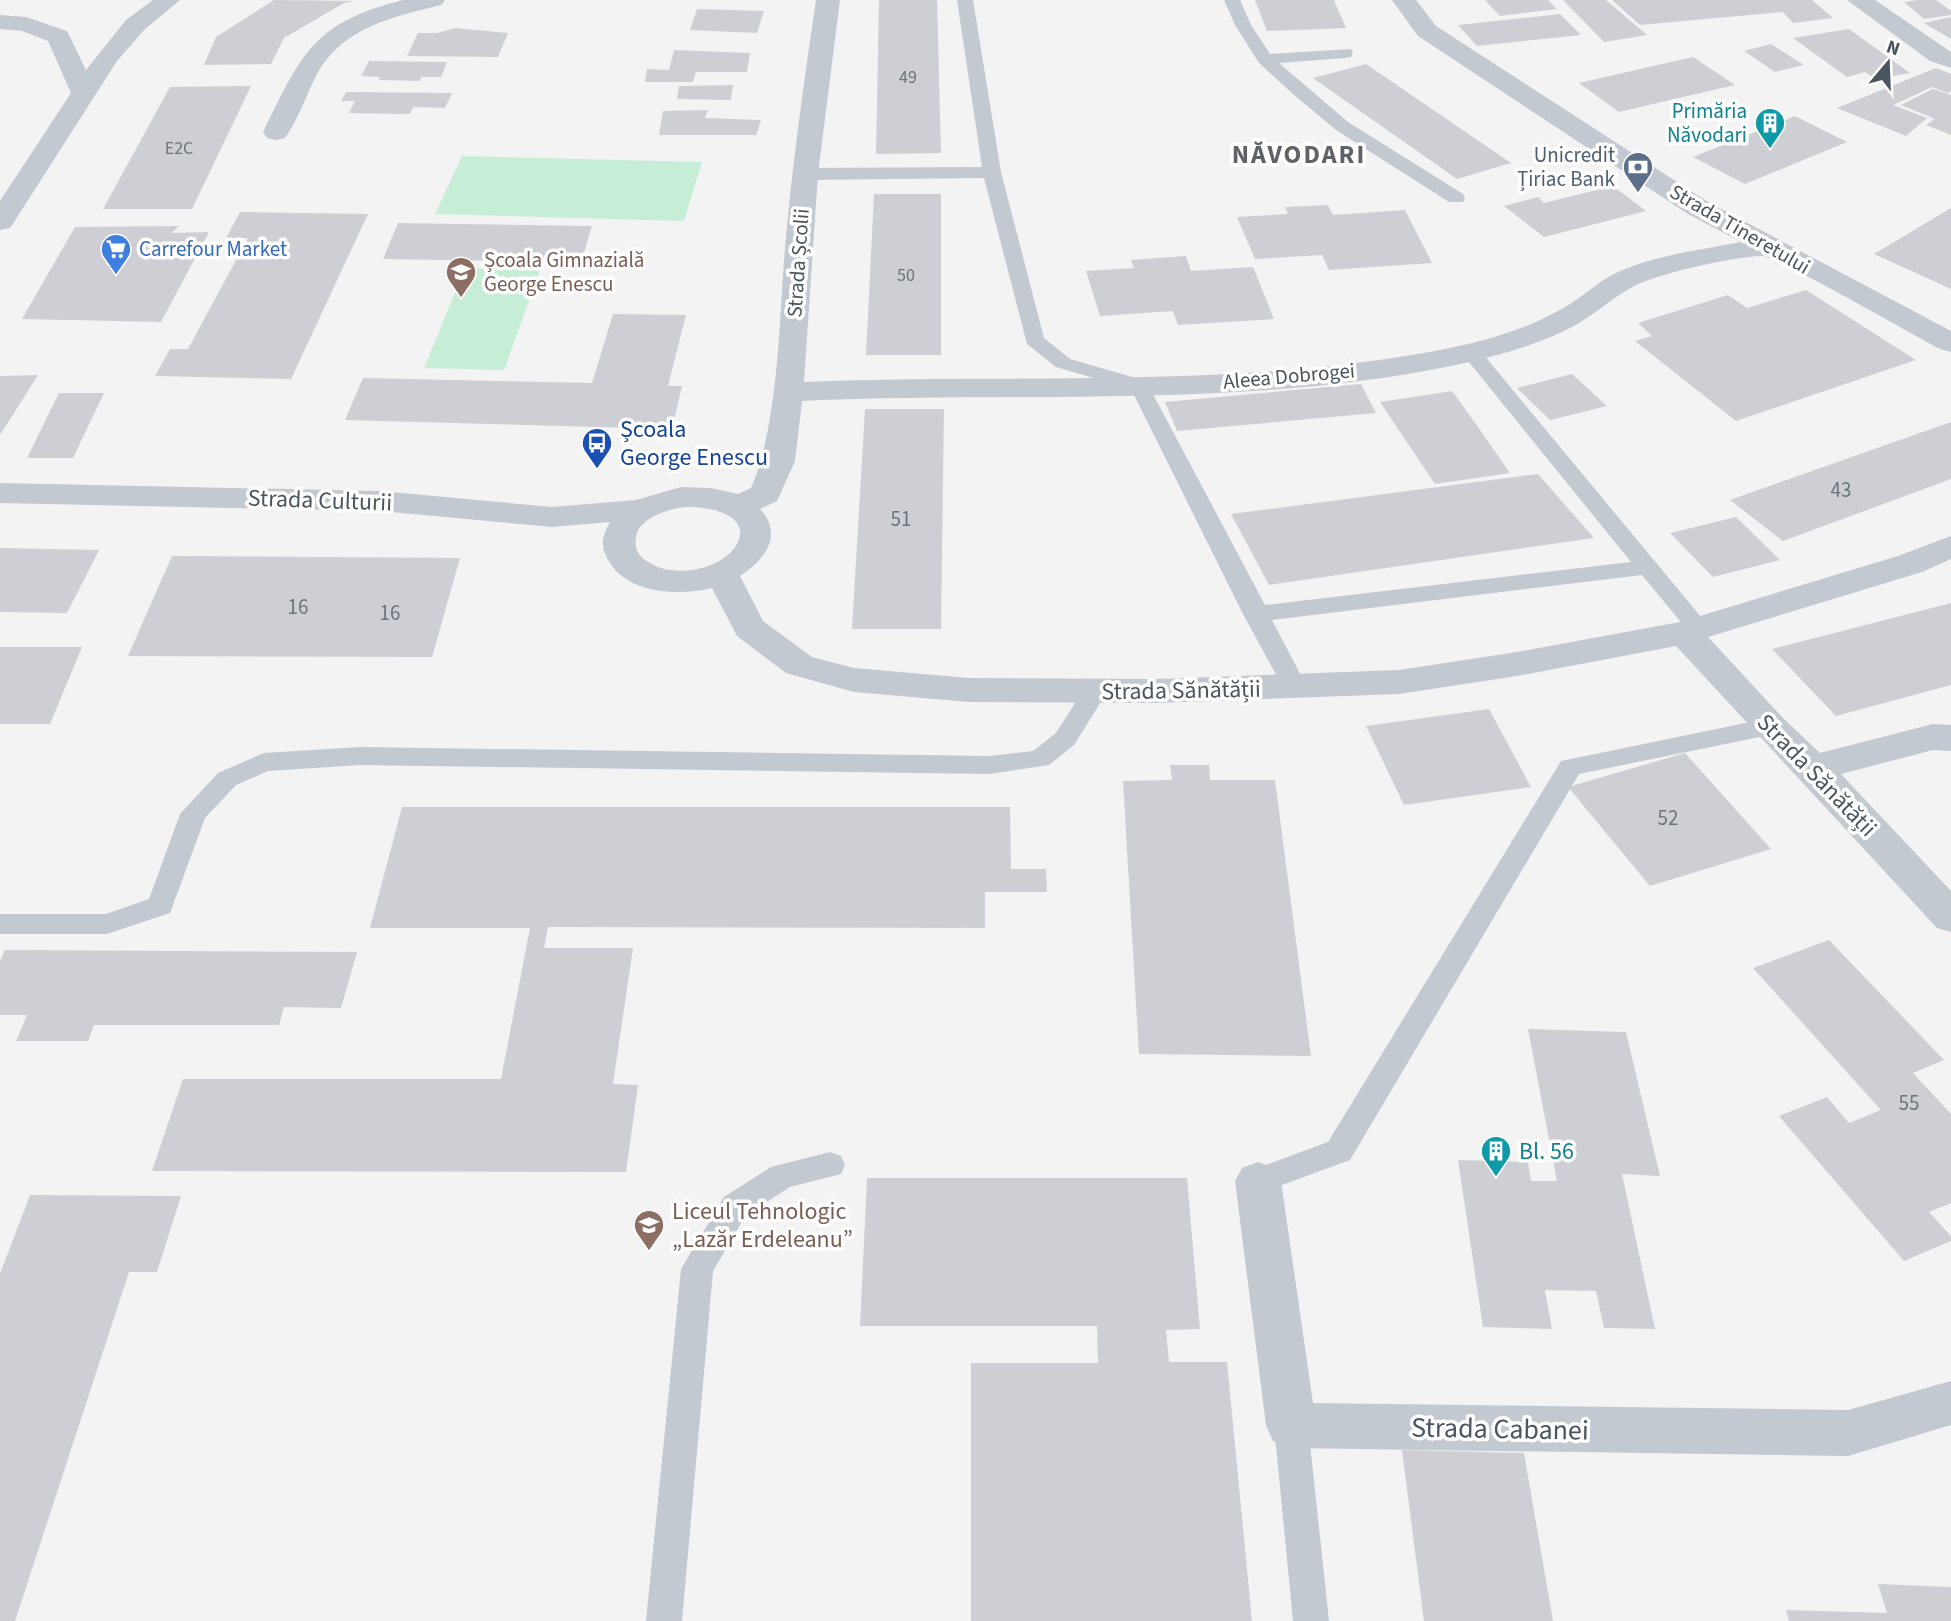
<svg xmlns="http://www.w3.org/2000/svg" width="1951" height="1621" font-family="'Source Sans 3',sans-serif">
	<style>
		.green { fill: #c6edd5 }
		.building { fill: #cdcfd4 }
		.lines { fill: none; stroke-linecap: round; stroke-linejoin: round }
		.service { fill: #c2c9d0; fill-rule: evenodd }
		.minor { fill: #c2c9d0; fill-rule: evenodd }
		.tertiary { fill: #c2c9d0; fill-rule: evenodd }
		.labels { text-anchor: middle; stroke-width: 7; stroke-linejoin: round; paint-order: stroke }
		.far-number-label { font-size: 18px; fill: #6c747c }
		.far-culture-label { font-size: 21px; fill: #0d838f; stroke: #fff; text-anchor: end }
		.far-service-label { font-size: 21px; fill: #4e5e75; stroke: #fff; text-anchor: end }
		.far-street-label { font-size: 21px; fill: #4b555f; stroke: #fff }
		.far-shop-label { font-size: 21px; fill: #366cbe; stroke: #fff; text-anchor: start }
		.far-education-label { font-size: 21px; fill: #785e54; stroke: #fff; text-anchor: start }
		.number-label { font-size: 21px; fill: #6c747c }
		.transit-label { font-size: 24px; fill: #164399; stroke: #fff; text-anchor: start }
		.street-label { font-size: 24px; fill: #4b555f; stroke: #fff }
		.culture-label { font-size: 24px; fill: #0d838f; stroke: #fff; text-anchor: start }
		.education-label { font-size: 24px; fill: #785e54; stroke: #fff; text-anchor: start }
		.far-district-label { font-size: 26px; font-weight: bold; letter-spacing: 2px; fill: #5f6367; stroke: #fff }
		.near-street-label { font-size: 28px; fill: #4b555f; stroke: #fff }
	</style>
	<rect width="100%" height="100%" fill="#f4f3f3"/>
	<!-- green -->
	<g class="green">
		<polygon points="462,156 702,162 684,221 435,214"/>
		<polygon points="465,268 540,270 504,370 424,368"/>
	</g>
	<!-- building -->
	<g class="building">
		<polygon points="274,0 355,1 344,3 284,38 271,64 204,65 216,37"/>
		<polygon points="879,0 937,0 941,153 876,154"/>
		<polygon points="1255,0 1334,0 1346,28 1267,31"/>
		<polygon points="1485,0 1548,0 1557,9 1500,16"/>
		<polygon points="1563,0 1606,0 1647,35 1604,42"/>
		<polygon points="1612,0 1812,0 1833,18 1793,23 1783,12 1640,25"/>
		<polygon points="1918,0 1936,0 1951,11 1951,15 1924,19 1904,2"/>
		<polygon points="697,9 764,11 757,33 690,30"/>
		<polygon points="1560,14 1581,35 1477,46 1458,25"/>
		<polygon points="1951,17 1951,39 1924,23"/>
		<polygon points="455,28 508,33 498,57 407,56 418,33 437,33"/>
		<polygon points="1849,29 1910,73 1876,79 1865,72 1847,77 1793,38"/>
		<polygon points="1771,44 1804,65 1775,72 1744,51"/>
		<polygon points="674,50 750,53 747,72 696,72 693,82 645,82 647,69 669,70"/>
		<polygon points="1693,57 1735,85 1619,112 1579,83"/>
		<polygon points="369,61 447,62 441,77 421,77 420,81 379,80 380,77 361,76"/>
		<polygon points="1366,64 1511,163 1457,179 1313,78"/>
		<polygon points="1936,68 1951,74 1951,91 1948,93 1932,87 1893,105 1927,118 1906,136 1837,108"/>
		<polygon points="733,85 731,100 677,99 679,86"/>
		<polygon points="251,86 192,209 103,209 170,87"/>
		<polygon points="1933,89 1951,95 1951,135 1926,125 1935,119 1901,105"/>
		<polygon points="346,92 452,93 445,108 413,107 410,114 349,113 355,101 341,101"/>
		<polygon points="708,110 705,118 761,120 756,135 659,135 663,111"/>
		<polygon points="1795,116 1847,142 1745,184 1693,157"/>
		<polygon points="1613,186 1646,211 1544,237 1504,206 1538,197 1544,203"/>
		<polygon points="874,194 941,194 941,355 866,355"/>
		<polygon points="1328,205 1333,215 1405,210 1432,263 1329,270 1322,255 1255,259 1237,217 1288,214 1285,207"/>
		<polygon points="1951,208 1951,289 1874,254"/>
		<polygon points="240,212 368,214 291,379 155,376 170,349 188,349 248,238 226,238"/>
		<polygon points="398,223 592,226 581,262 383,259"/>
		<polygon points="179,226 171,233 209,232 161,322 22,319 75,227"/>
		<polygon points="1186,256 1191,271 1253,267 1274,319 1178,325 1173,311 1100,316 1086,271 1134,268 1131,260"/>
		<polygon points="1806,290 1916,360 1736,421 1635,341 1652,336 1638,323 1728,295 1747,308"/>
		<polygon points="613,314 686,315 668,386 682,386 672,429 345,420 363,378 592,383"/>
		<polygon points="1572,374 1607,406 1550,420 1517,388"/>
		<polygon points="38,375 0,435 0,376"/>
		<polygon points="1361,384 1376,413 1177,431 1165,402"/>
		<polygon points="1452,391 1473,420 1510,473 1435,484 1380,402"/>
		<polygon points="59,393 104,393 73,458 27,458"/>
		<polygon points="865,409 944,409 941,629 852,629"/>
		<polygon points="1951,422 1951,479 1783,541 1730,500"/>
		<polygon points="1538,474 1594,538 1269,585 1231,514"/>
		<polygon points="1736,517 1780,560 1713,577 1670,533"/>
		<polygon points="0,548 99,550 67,613 0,612"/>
		<polygon points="172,556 460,558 432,657 128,656"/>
		<polygon points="1951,603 1951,685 1836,716 1772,649"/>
		<polygon points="0,647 82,647 50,724 0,724"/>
		<polygon points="1489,709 1531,787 1404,805 1366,726"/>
		<polygon points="1685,753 1771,849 1650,886 1568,787"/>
		<polygon points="1170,765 1209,765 1210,780 1275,780 1311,1056 1139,1054 1123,781 1172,780"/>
		<polygon points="402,807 1010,807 1011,869 1046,869 1047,892 985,892 985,928 548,927 544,948 633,948 613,1084 638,1085 626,1172 152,1171 183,1079 501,1079 530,928 370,928"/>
		<polygon points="1829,940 1944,1060 1913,1073 1951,1114 1951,1203 1929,1212 1951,1236 1951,1241 1904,1261 1779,1116 1827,1097 1849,1123 1881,1110 1753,968"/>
		<polygon points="5,950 357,952 341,1008 284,1007 279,1025 94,1025 88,1041 16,1041 27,1015 0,1015 0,961"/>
		<polygon points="1528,1029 1626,1032 1660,1176 1622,1174 1655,1329 1604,1328 1596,1291 1545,1290 1552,1329 1483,1327 1458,1160 1528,1162 1531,1181 1557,1181"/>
		<polygon points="867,1178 1187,1178 1200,1329 1166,1330 1169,1362 1227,1362 1252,1621 971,1621 971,1363 1098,1363 1097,1326 860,1326"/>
		<polygon points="30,1195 181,1196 157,1272 129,1272 15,1621 0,1621 0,1274"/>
		<polygon points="1402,1450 1524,1453 1553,1621 1424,1621"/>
		<polygon points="1878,1584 1951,1587 1951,1621 1789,1621 1786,1610 1887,1613"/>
	</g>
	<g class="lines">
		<!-- service -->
		<g class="service">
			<polygon points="957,0 973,0 1001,172 1044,338 1070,359 1146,381 1265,605 1631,562 1464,356 1461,352 1464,348 1478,348 1706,623 1710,628 1706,633 1698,636 1690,633 1642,575 1272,620 1307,687 1304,693 1295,695 1286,693 1243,614 1131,389 1056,367 1027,344 984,178 805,180 796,174 805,168 982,167"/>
			<polygon points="1224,0 1240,0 1251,25 1270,54 1351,49 1353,53 1351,57 1345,58 1279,63 1348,122 1463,194 1465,198 1463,202 1449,202 1336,130 1293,94 1259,63 1235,25"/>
			<polygon points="1095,684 1104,686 1107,692 1074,745 1049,765 989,774 360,765 268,771 236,785 205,818 170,913 107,934 0,934 0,914 106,914 149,899 180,814 218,773 264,753 360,747 989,756 1033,751 1056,733 1086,686"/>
			<polygon points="1770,718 1779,721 1783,727 1779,733 1579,774 1350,1160 1258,1194 1247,1190 1243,1181 1247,1172 1328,1142 1561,761"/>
			<polygon points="830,1152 841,1156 845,1165 841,1174 790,1187 746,1215 713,1271 682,1621 646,1621 681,1269 724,1197 771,1167"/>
			<polygon points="1291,1410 1303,1414 1308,1425 1329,1621 1293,1621 1274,1425 1279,1414"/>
		</g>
		<!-- minor -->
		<g class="minor">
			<path d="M403 0H445L441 5C393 17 343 27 317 74 306 95 299 118 285 138L276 140 267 138 263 132C302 54 312 23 403 0Z"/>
			<path d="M816 0H840L818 174 804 382C1018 373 1239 390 1450 348 1489 340 1530 328 1565 307 1583 297 1598 281 1618 272 1656 255 1700 250 1741 242L1688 214 1418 36 1392 0H1416L1436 26 1708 202 1951 331V352L1940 349C1917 337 1775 255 1762 256 1732 257 1660 273 1634 286 1610 299 1590 319 1564 331 1528 348 1489 358 1451 366 1240 409 1016 391 802 401L795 461 777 501 760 509C784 535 765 560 740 576L763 621 812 657 854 668 969 678 1157 679 1399 670 1517 652 1680 622 1898 556 1951 536V559L1922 572 1708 637 1783 718 1820 753 1933 724 1951 725V751L1933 750 1841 774 1951 891V932L1937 928 1676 646 1517 676 1399 694 1157 703 969 702 854 692 786 673 737 636 712 588C679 596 629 594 610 563 600 547 601 538 610 522L552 527 380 511 0 503V483L380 491 552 507 636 500 681 487 711 488 738 494 751 488C779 423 779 319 785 248 792 165 804 82 816 0ZM688 507C707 506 753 515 737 544 722 571 673 578 650 563 639 557 634 550 636 537 638 518 672 507 688 507Z"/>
			<polygon points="1847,0 1875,0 1951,52 1951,68 1930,61"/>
			<polygon points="1258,1162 1274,1168 1281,1181 1313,1403 1848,1410 1951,1381 1951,1425 1848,1456 1291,1448 1273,1441 1266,1425 1235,1181 1242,1168"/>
		</g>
		<!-- tertiary -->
		<polygon class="tertiary" points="153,0 180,0 144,30 117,61 14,222 10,228 0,230 0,201 71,93 48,41 22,31 0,29 0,15 26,17 67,31 86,70 126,20"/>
	</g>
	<!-- icons -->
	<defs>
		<g id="building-pin" transform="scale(1.575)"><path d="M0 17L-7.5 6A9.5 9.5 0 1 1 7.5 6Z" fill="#0f9aa8" stroke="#fff"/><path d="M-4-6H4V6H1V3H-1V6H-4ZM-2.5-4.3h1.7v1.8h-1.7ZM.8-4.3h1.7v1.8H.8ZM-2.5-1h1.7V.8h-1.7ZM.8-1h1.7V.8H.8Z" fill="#fff"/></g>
		<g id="bank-pin" transform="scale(1.575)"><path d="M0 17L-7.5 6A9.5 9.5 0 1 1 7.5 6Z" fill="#5c6f8a" stroke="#fff"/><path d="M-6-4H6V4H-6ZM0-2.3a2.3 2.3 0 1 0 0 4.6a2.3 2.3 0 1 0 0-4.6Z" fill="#fff"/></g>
		<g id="supermarket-pin" transform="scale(1.575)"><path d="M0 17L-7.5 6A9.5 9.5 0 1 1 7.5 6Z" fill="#3f7fe0" stroke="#fff"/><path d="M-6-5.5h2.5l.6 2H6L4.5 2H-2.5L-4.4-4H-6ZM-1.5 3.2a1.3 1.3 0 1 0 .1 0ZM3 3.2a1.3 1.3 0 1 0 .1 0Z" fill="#fff"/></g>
		<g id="school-pin" transform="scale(1.575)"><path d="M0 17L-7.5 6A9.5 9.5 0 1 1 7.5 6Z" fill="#8d6e63" stroke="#fff"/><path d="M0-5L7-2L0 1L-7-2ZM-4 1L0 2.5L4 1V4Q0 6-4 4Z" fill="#fff"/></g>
		<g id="bus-pin" transform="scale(1.575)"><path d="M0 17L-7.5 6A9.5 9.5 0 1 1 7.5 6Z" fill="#1a4fb4" stroke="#fff"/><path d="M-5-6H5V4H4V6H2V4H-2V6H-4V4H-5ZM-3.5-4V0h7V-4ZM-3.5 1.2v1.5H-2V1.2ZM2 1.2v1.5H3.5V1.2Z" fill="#fff"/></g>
	</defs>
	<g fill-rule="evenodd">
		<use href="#building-pin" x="1770" y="123"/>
		<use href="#bank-pin" x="1638" y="167"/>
		<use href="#supermarket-pin" x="116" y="249"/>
		<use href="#school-pin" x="461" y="272"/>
		<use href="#bus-pin" x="597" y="443"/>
		<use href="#building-pin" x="1496" y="1151"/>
		<use href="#school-pin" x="649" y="1225"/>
	</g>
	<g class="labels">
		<!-- far-number labels -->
		<g class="far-number-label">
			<text x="908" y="83">49</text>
			<text x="179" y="154">E2C</text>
			<text x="906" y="281">50</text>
		</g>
		<!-- far-culture labels -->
		<g class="far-culture-label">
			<text x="1747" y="118">Primăria<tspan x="1747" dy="24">Năvodari</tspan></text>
		</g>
		<!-- far-service labels -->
		<g class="far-service-label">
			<text x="1615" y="162">Unicredit<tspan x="1615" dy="24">Țiriac Bank</tspan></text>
		</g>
		<!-- far-street labels -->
		<g class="far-street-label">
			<text transform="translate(1740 229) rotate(30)" y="7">Strada Tineretului</text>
			<text transform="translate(798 263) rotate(-86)" y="7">Strada Școlii</text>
			<text transform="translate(1289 376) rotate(-5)" y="7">Aleea Dobrogei</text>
		</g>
		<!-- far-shop labels -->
		<g class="far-shop-label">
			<text x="139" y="256">Carrefour Market</text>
		</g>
		<!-- far-education labels -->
		<g class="far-education-label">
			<text x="484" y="267">Școala Gimnazială<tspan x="484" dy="24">George Enescu</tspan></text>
		</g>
		<!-- number labels -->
		<g class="number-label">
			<text x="1841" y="497">43</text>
			<text x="901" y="526">51</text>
			<text x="298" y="614">16</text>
			<text x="390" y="620">16</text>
			<text x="1668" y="825">52</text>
			<text x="1909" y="1110">55</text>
		</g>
		<!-- transit labels -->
		<g class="transit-label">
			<text x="620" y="437">Școala<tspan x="620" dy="28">George Enescu</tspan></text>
		</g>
		<!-- street labels -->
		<g class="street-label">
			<text transform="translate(320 500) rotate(2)" y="8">Strada Culturii</text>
			<text transform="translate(1181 690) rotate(-1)" y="8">Strada Sănătății</text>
			<text transform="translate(1817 775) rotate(46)" y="8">Strada Sănătății</text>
		</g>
		<!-- culture labels -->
		<g class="culture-label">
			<text x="1519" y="1159">Bl. 56</text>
		</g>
		<!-- education labels -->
		<g class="education-label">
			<text x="672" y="1219">Liceul Tehnologic<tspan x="672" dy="28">„Lazăr Erdeleanu”</tspan></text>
		</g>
		<!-- far-district labels -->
		<g class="far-district-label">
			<text x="1299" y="163">NĂVODARI</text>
		</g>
		<!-- near-street labels -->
		<g class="near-street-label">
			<text transform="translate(1500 1428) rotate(1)" y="10">Strada Cabanei</text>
		</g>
	</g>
	<!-- north arrow -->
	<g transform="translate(1888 63) rotate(19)" stroke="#ffffff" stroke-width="5" paint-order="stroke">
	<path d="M0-5L12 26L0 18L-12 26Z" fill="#4b555f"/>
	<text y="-10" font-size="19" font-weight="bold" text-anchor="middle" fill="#4b555f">N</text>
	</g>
</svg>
